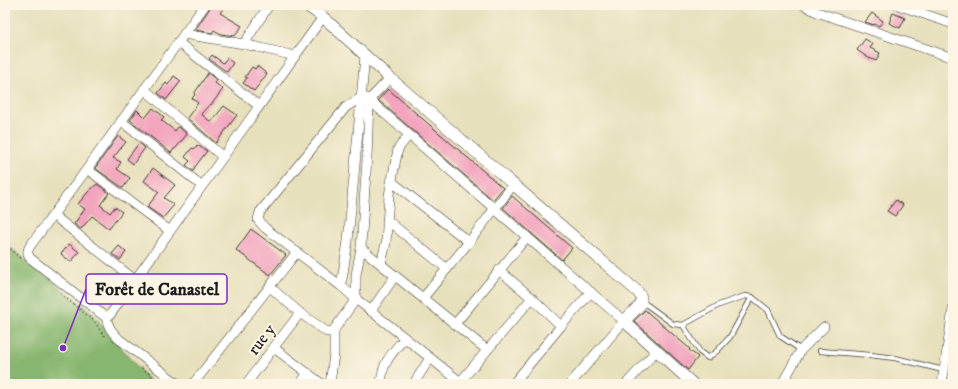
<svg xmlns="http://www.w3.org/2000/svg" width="958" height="389" font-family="'IM FELL DW Pica',serif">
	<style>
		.forest { fill: #87b66e; stroke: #526945 }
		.building { fill: #f3a4be }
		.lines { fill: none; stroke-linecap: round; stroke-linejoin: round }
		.service-casing { stroke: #3a3934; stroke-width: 6 }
		.minor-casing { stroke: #3a3934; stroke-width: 10 }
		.tertiary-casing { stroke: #3a3934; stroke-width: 12 }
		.path { stroke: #3a3934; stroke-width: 1.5; stroke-dasharray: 1 3; stroke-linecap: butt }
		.service { stroke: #fff; stroke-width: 4.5 }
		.minor { stroke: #fff; stroke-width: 9 }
		.tertiary { stroke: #fff; stroke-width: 11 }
		.labels { text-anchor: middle; stroke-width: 4; stroke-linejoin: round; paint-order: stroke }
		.street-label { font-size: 17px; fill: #1c1c1c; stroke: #fcf5e5 }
		.leader { fill: none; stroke: #7b2cbf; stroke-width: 1.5 }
		.callout-dot { fill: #7b2cbf; stroke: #fcf5e5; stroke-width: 1.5 }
		.callout { fill: #fcf5e5; stroke: #7b2cbf; stroke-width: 1.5 }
		.callout-label { font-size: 18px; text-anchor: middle; font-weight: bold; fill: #1c1c1c }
	</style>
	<rect width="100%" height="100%" fill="#fcf5e5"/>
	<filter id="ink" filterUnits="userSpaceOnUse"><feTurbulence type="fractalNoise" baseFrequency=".025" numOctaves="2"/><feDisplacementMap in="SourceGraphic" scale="8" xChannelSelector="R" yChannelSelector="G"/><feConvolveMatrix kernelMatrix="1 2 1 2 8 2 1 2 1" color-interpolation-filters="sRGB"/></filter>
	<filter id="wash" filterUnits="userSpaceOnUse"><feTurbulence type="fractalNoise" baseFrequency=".012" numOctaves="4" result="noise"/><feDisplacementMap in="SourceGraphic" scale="16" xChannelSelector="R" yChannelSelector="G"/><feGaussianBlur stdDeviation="0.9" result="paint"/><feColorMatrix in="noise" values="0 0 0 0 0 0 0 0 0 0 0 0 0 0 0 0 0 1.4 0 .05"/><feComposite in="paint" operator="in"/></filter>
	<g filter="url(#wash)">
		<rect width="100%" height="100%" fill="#e7e0bc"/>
		<!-- forest -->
		<polygon class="forest" points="5,244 91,312 152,384 5,384"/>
		<g id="blocks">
			<!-- building -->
			<g class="building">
				<polygon points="211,5 226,5 220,13 242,26 235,36 221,34 214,30 212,33 195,30 210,8"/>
				<polygon points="872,13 883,21 879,26 875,24 874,25 865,22"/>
				<polygon points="893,13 905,18 900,28 889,23"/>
				<polygon points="865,39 873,44 870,48 880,53 876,61 867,57 857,50"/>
				<polygon points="212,55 223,63 227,58 233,63 227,72 209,59"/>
				<polygon points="257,66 267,74 254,91 243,83 247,78 245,77 252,67 255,69"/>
				<polygon points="208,73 217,80 215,83 223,89 211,105 210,104 201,114 211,122 224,106 237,115 216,143 187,118 198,103 192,98 195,95 194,94"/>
				<polygon points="174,76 181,81 166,100 158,93 166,83 168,85"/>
				<polygon points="388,89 503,188 493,200 378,100"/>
				<polygon points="153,108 164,117 161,120 175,131 178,127 179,127 187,134 176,148 174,149 171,153 130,120 137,110 145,118"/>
				<polygon points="118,136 126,142 113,158 121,162 117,169 130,178 123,188 95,168"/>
				<polygon points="139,143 145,148 133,164 127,159"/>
				<polygon points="197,145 207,151 194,168 195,169 193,171 186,165 190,161 185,157 192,148 194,149"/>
				<polygon points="153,168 175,185 164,198 174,205 163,218 147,207 159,192 144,181"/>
				<polygon points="97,184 109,193 100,205 110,213 115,207 122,212 109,229 92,216 81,229 74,224 85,209 78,204 88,192"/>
				<polygon points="512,196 572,248 562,260 503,208"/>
				<polygon points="896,200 903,205 895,216 887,211"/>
				<polygon points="251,229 286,255 270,275 236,250"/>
				<polygon points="69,244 79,252 71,262 61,254"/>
				<polygon points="119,246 126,252 120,260 112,254"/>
				<polygon points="645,310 690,349 689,350 698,357 688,370 634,321"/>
			</g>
		</g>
	</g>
	<g filter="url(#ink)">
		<use href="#blocks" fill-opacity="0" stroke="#3a3934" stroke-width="1"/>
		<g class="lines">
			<!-- service casing -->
			<g class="service-casing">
				<g id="service">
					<polyline points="643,302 673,324 683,325 719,305 745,296 752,297 768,310 780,336 801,350"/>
					<polyline points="683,325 700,352 708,358 717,351 730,337 752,297"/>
					<polyline points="820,351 870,355 895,358 943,370"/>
				</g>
			</g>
			<!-- minor casing -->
			<g class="minor-casing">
				<g id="minor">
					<path d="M205 5 87 169 30 246C27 251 27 253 30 258L104 316H106L110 315 323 17"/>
					<polyline points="804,5 817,12 953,58"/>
					<polyline points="898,5 953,24"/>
					<polyline points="184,34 244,44 295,56"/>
					<polyline points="178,42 259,106"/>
					<polyline points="244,44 269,5"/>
					<polyline points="144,89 223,157"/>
					<polyline points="371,99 362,97 346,107 260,212 258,220 265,228 341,286 356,299 463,384"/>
					<polyline points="369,100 624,321 570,384"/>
					<polyline points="121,121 202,186"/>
					<polyline points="87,169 170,231"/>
					<polyline points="391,181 469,242"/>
					<polyline points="53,215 135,280"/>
					<polyline points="387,220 447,269"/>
					<polyline points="361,248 388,270 487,350"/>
					<polyline points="381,264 386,243 389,195 398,149 409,135"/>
					<polyline points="499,270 532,298 561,326"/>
					<polyline points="341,286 348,241 365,56"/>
					<polyline points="270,287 300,313 327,332 333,331 356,299 356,275 361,248 367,158 369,100 390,78"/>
					<polyline points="423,298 469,242 513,185"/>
					<polyline points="371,311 395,276"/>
					<path d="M106 316C108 327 111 331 119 339L178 384"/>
					<polyline points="455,324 527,237"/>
					<polyline points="274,348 322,384"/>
					<polyline points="460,382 532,298"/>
					<polyline points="193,384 297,252"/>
					<polyline points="246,384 300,313"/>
					<polyline points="300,384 308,373"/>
					<polyline points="330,384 334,354 334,330"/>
					<path d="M381 384C382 377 382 371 385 365 389 355 398 346 405 338"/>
					<polyline points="415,384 416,380 430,358"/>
					<polyline points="513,384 561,326 591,292"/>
					<polyline points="626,384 657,350"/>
					<polyline points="782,384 801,350 824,327"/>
					<polyline points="942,384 953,309"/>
				</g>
			</g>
			<!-- tertiary casing -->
			<g class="tertiary-casing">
				<polyline id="tertiary" points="306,5 323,17 390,78 638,292 641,297 641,304 624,321 693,384"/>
			</g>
			<!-- path -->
			<g class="path">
				<polyline points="5,243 22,260"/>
				<polyline points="61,294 94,321 105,337"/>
				<polyline points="142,368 162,384"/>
			</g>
			<!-- service -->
			<use href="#service" class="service"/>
			<!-- minor -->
			<use href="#minor" class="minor"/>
			<!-- tertiary -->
			<use href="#tertiary" class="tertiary"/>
		</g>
	</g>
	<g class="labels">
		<!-- street labels -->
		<g class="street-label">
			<text transform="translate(261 339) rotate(-53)" y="6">rue y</text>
		</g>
	</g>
	<!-- callouts -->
	<path class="leader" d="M63 348L86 289"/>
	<circle class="callout-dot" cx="63" cy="348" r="4"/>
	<rect class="callout" x="86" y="274" width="141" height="30" rx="4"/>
	<g class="callout-label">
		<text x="157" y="295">Forêt de Canastel</text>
	</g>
	<!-- margin -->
	<rect width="958" height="389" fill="none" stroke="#fcf5e5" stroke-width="20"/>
</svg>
